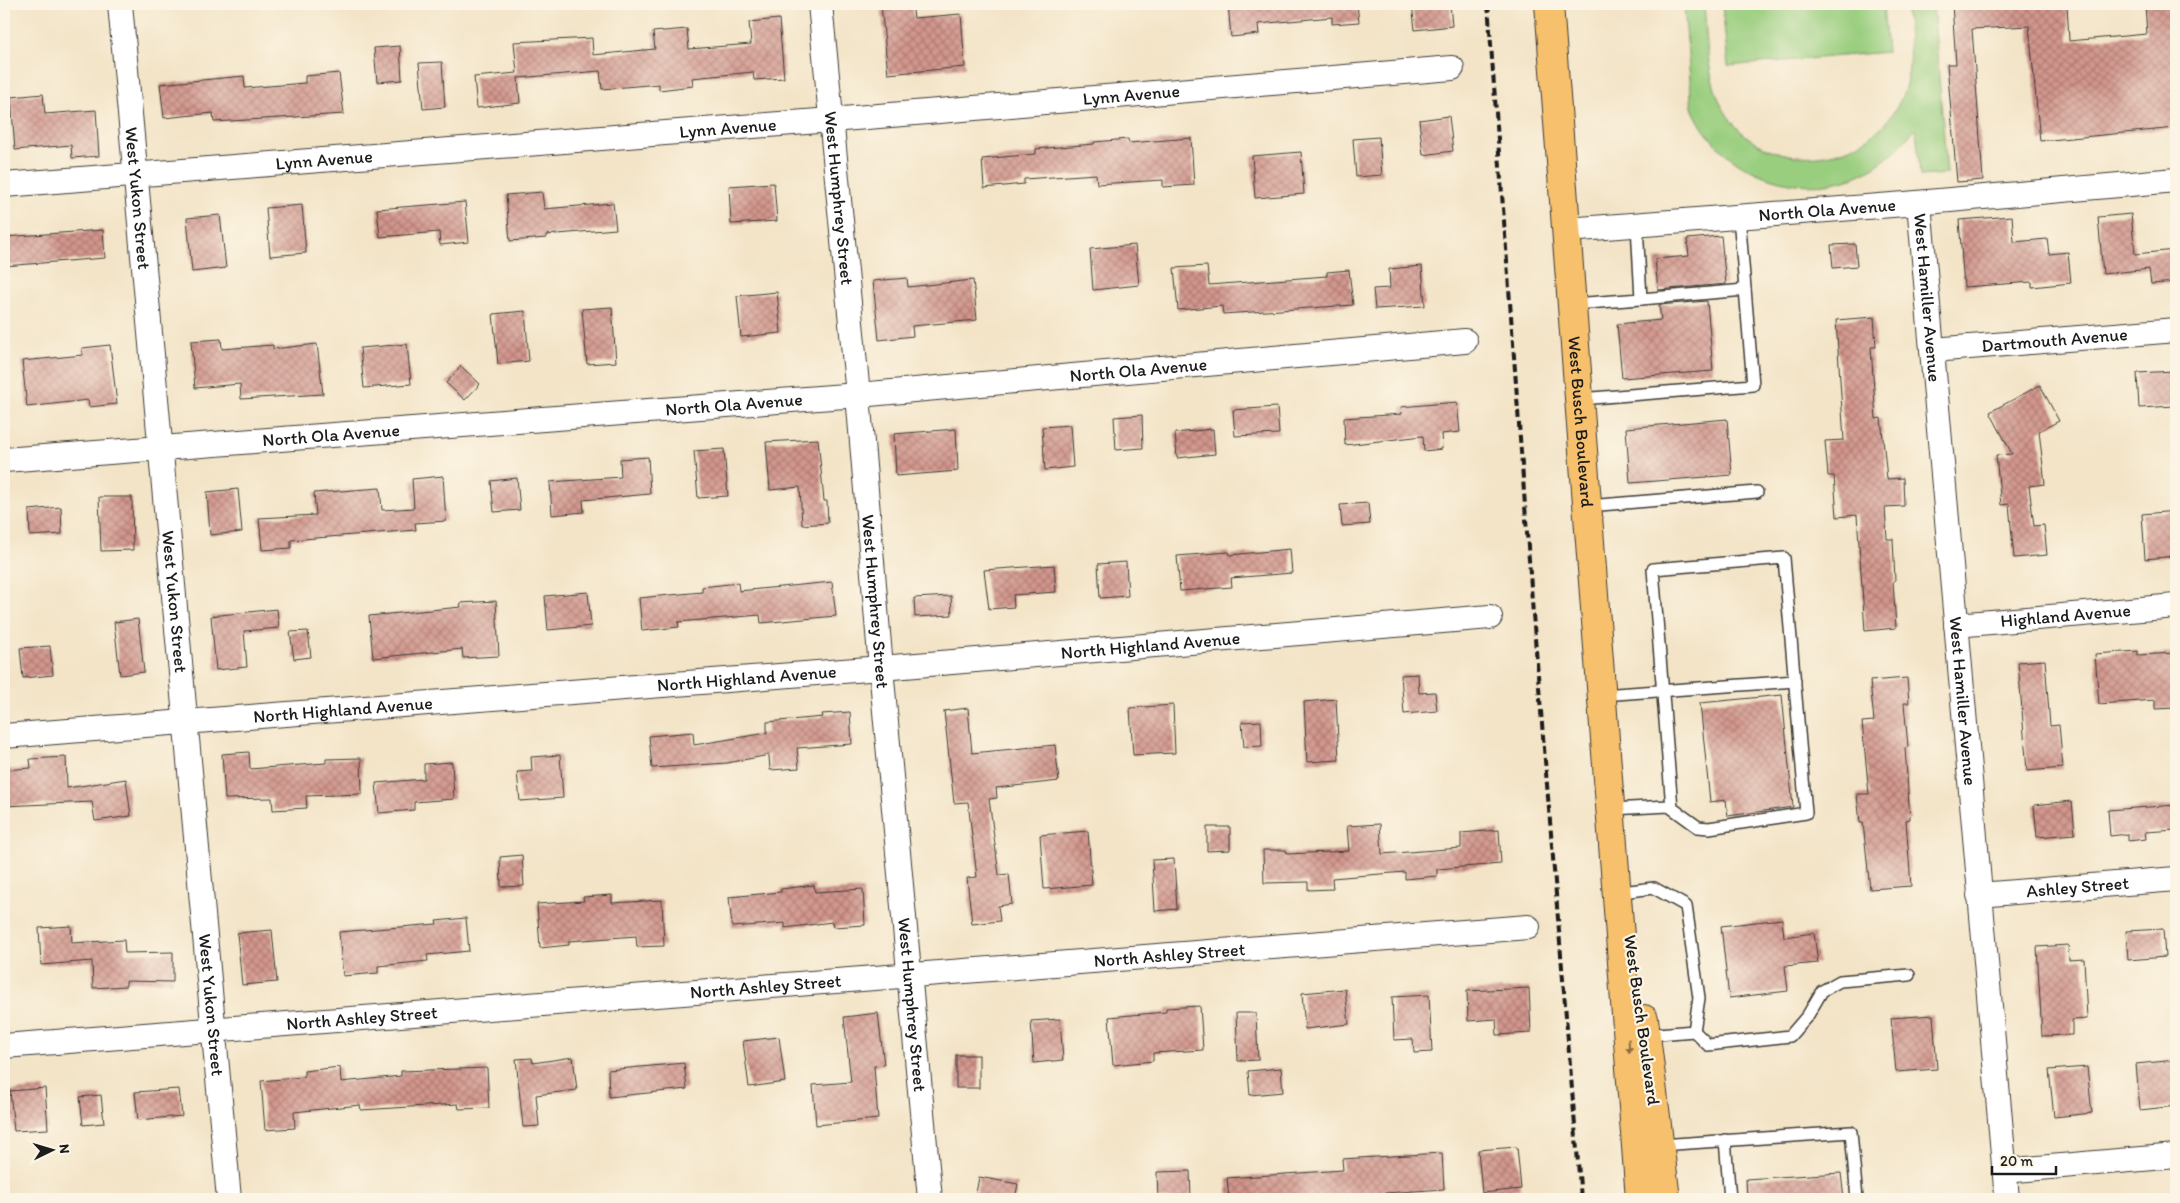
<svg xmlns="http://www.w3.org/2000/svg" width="2180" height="1203" font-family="Itim,sans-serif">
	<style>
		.green { fill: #9ace7f; stroke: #5b754e }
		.building { fill: url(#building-cross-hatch) }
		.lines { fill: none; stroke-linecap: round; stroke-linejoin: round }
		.lane-casing { stroke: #3c3a36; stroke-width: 14 }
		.street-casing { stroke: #3c3a36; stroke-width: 26 }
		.primary-casing { stroke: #3c3a36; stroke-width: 30 }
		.lane { stroke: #fff; stroke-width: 11 }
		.street { stroke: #fff; stroke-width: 24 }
		.primary { stroke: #f7c06c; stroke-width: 28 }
		.rail { stroke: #1c1c1c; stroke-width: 4; stroke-dasharray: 8 4; stroke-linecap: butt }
		.oneway { fill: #8a6e44 }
		.labels { text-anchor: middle; stroke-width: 4.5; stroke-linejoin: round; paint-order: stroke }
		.street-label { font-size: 18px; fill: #1c1c1c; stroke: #fcf5e5 }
	</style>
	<defs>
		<pattern id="building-cross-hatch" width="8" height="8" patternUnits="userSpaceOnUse" patternTransform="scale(1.25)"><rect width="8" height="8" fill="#d3968d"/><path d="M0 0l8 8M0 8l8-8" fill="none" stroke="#aa7a72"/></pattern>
	</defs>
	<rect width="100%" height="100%" fill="#fcf5e5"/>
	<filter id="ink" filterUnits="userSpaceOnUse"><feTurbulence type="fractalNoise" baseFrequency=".02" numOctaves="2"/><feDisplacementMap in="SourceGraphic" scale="10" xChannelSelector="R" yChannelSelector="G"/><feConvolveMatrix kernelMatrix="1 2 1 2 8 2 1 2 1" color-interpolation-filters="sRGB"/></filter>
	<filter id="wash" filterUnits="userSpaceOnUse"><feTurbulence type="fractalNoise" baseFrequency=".0096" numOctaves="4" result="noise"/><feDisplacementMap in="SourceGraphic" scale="20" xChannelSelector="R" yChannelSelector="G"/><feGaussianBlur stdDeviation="1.12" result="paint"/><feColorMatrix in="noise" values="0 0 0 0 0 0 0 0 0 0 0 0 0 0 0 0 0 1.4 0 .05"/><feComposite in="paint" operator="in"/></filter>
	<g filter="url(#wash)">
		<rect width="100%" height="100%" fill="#f3e4c7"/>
		<!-- green -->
		<g class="green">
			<path d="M1684 4H1704C1707 38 1706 76 1723 108 1762 180 1874 169 1903 94 1914 65 1908 34 1906 4H1933L1947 174 1920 176 1916 128C1904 142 1893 155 1877 165 1815 207 1723 179 1693 110 1690 102 1691 89 1690 80 1688 55 1686 29 1684 4Z"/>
			<polygon points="1722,4 1883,4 1887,52 1728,66"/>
		</g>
		<g id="blocks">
			<!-- building -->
			<g class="building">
				<polygon points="881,4 912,4 914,18 961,14 965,67 888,74"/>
				<polygon points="1228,4 1357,4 1359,22 1332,24 1332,17 1258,24 1259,34 1231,37"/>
				<polygon points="1412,4 1450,4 1452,26 1415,30"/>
				<polygon points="1952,4 2067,4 2069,41 2147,34 2145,4 2176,4 2176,128 2040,141 2029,26 1972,29 1983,180 1957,182 1947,64 1956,64"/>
				<polygon points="779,19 784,78 754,80 753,72 692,78 693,86 659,90 659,84 602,89 600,71 518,78 520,103 477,108 474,77 517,73 514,42 592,38 593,55 655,49 653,32 687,29 689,49 751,44 749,22"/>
				<polygon points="400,46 402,80 377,82 374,48"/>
				<polygon points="442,62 445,107 423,109 419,63"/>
				<polygon points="339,73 344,114 214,122 213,113 164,118 160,84 244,76 245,88 305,83 305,76"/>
				<polygon points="43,94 45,114 96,110 99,156 72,158 71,145 15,150 11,97"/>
				<polygon points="1449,116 1453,151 1423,155 1419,120"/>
				<polygon points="1379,137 1382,175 1356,177 1353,139"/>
				<polygon points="1191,138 1194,185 1163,187 1163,180 1097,184 1096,174 1024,179 1024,184 984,188 982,159 1036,154 1036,149 1094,144 1094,142 1128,139 1129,143"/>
				<polygon points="1301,152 1304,194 1255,198 1252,156"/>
				<polygon points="774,183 777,221 731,224 729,186"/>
				<polygon points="542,192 544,209 613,203 616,229 546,235 546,238 510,241 506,195"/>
				<polygon points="465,202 469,242 440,245 439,232 380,237 377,209"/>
				<polygon points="302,205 306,253 270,256 266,208"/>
				<polygon points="2131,214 2135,254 2176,250 2176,282 2151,284 2149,269 2103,274 2098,217"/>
				<polygon points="220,215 226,268 192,272 187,218"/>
				<polygon points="2012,216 2014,242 2047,239 2049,254 2068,252 2071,283 2032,287 2032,282 1964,287 1959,220"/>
				<polygon points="103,230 105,258 4,266 4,237"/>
				<polygon points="1721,236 1726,284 1658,290 1655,259 1689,256 1687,239"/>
				<polygon points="1855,244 1857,266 1833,268 1831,245"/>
				<polygon points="1135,245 1139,285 1093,290 1090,249"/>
				<polygon points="1207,266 1209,285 1327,276 1327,272 1349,270 1353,305 1223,314 1222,306 1178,310 1174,268"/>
				<polygon points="1422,266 1425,306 1375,309 1373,289 1390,288 1389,269"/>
				<polygon points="907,278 908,287 973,280 977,320 912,326 913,336 879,340 873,281"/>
				<polygon points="777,292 781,333 741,337 737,296"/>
				<polygon points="1707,301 1713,371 1622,378 1617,324 1661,320 1659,305"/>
				<polygon points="612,307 616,362 587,364 582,309"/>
				<polygon points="525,311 529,361 498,364 493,314"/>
				<polygon points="1874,317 1876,347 1871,347 1876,419 1881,418 1887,479 1903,478 1904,506 1885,507 1887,539 1893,539 1895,581 1893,581 1896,628 1865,631 1857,515 1837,517 1834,476 1828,476 1825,441 1844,440 1836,320"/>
				<polygon points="221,339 222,349 273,345 273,349 317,344 323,394 241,399 240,384 195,388 191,341"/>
				<polygon points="407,344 411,384 364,388 360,348"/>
				<polygon points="110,345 117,404 89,407 88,400 27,407 22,361 83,355 82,348"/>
				<polygon points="461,366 480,384 465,400 446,383"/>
				<polygon points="2174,371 2176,406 2139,408 2137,373"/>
				<polygon points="2040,385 2059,421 2039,431 2045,484 2029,486 2034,526 2044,525 2047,555 2014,558 2009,504 2001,505 1996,455 2012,454 1990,412"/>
				<polygon points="1457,402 1460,432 1441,434 1442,449 1424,451 1423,436 1345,445 1344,418 1402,414 1401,407"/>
				<polygon points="1277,407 1279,434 1235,436 1233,410"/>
				<polygon points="1142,415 1143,448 1116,450 1114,417"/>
				<polygon points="1727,419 1732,475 1630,483 1626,428"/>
				<polygon points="1070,425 1073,467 1045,470 1042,427"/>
				<polygon points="956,429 958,471 896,476 894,434"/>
				<polygon points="1213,429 1215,454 1177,458 1175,433"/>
				<polygon points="818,439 824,501 827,501 828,523 802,525 800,487 770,490 766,442"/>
				<polygon points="724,449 728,496 698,498 694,451"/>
				<polygon points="648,457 650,494 583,500 584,512 552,515 550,482 621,477 620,459"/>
				<polygon points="443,476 446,521 415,523 416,530 291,540 291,548 262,550 259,518 316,515 314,493 380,488 382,510 414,508 412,479"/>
				<polygon points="517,478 520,510 494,512 491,481"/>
				<polygon points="238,489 242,532 210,535 207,492"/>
				<polygon points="99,497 132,497 133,550 101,551"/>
				<polygon points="1368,503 1370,524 1342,526 1340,505"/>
				<polygon points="61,507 62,534 30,536 29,510"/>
				<polygon points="2176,511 2176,556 2145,559 2142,514"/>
				<polygon points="1290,549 1292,573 1231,578 1232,587 1180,591 1177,556 1229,552 1230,555"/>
				<polygon points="1126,562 1128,596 1100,598 1098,564"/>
				<polygon points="1054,565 1056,592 1013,595 1014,607 989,609 984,570"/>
				<polygon points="832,582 836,616 761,623 760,615 678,622 679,627 642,631 639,598 702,592 702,587 738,583 739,591"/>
				<polygon points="588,592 591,626 548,630 545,596"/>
				<polygon points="951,596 952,615 915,617 914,598"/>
				<polygon points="496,601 499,656 463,658 462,649 373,658 369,616 461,607 460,603"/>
				<polygon points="277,609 279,628 244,631 247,667 216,670 211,616"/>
				<polygon points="138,619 144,672 120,675 114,622"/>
				<polygon points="308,631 311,657 294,659 290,632"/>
				<polygon points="50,646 53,675 23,678 20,648"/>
				<polygon points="2138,651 2138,655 2176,653 2176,708 2155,709 2155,700 2099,704 2095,654"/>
				<polygon points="2045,660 2050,726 2059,725 2063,768 2027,771 2018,662"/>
				<polygon points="1418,674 1419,693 1435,692 1437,711 1404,714 1401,675"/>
				<polygon points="1907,678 1909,703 1904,703 1908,747 1905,748 1910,819 1906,820 1911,886 1870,889 1863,823 1860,823 1857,794 1869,794 1862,722 1874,721 1870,681"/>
				<polygon points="1782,695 1793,807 1728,816 1726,800 1710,802 1700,703"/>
				<polygon points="1336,699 1339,760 1307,762 1304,702"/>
				<polygon points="1173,705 1175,753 1133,755 1130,708"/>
				<polygon points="968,708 972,753 1055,745 1059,781 996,788 997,798 989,799 999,875 1009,874 1012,904 998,906 1000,921 972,924 967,878 977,877 968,802 954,803 944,711"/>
				<polygon points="850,712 852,744 797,748 799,768 770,770 769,755 727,763 652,768 649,736 693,732 694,745 767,733 767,722 823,717 822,714"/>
				<polygon points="1261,721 1262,746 1244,747 1242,722"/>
				<polygon points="249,752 250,769 326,763 326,759 361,758 362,794 306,796 307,808 273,810 272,798 225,799 222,754"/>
				<polygon points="560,755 563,798 520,801 517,772 532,771 531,757"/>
				<polygon points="66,757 67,788 126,779 131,816 95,821 92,802 4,806 4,770 31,768 30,759"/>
				<polygon points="452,762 454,799 414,802 414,810 379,813 376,783 424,779 424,764"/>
				<polygon points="2072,801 2075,834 2037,837 2034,805"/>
				<polygon points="2176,805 2176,830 2145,832 2146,839 2128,841 2128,834 2110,836 2108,810"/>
				<polygon points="1380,824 1382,854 1461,848 1461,833 1499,830 1501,864 1437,869 1437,876 1405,879 1405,872 1332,878 1333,889 1308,890 1308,882 1264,883 1263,850 1286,850 1287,854 1349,851 1347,826"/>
				<polygon points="1207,827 1230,827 1230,850 1207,851"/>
				<polygon points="1088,831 1092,885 1044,889 1040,835"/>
				<polygon points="522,855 524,886 501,887 500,857"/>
				<polygon points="1174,859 1177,909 1155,911 1152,860"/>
				<polygon points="814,885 815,892 863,889 865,925 833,927 832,922 785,928 785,923 732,927 729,897 781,892 781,889"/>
				<polygon points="612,895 612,903 662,900 664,946 637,947 636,936 569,941 569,945 540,948 537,904 584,901 583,897"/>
				<polygon points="466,918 469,951 427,955 428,961 378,966 378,973 343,976 339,932 437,924 436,921"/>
				<polygon points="1782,919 1784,937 1814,933 1818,963 1785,966 1788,991 1729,998 1721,926"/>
				<polygon points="71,926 72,943 124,940 125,953 173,952 173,982 126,981 126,986 93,988 92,961 41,965 39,928"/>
				<polygon points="2163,929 2165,957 2128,960 2126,931"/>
				<polygon points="272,930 277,982 242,985 237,933"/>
				<polygon points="2068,945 2069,960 2084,959 2087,1019 2072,1020 2072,1035 2042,1036 2037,947"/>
				<polygon points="1529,988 1531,1033 1497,1035 1496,1019 1468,1021 1467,991"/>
				<polygon points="1345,989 1349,1024 1305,1029 1302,993"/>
				<polygon points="1429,995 1432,1052 1414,1053 1413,1039 1394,1040 1392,997"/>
				<polygon points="1200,1006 1203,1050 1153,1053 1153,1061 1113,1065 1109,1017 1166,1012 1166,1008"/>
				<polygon points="878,1013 884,1065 874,1066 878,1119 816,1125 813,1085 851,1082 844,1017"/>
				<polygon points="1236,1013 1256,1013 1258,1060 1238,1061"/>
				<polygon points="1933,1015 1937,1069 1896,1072 1891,1018"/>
				<polygon points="1060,1019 1063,1060 1034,1063 1031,1021"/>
				<polygon points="779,1037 785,1082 749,1087 743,1041"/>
				<rect x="956" y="1055" width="23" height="33"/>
				<polygon points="573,1057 577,1090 536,1095 539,1126 523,1127 516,1059 532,1058 533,1063"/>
				<polygon points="2176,1060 2176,1106 2140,1110 2136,1064"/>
				<polygon points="684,1063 687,1089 609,1097 608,1070"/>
				<polygon points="340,1067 341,1082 401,1076 401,1071 487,1068 489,1108 459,1109 458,1104 361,1110 360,1105 294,1112 295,1128 265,1130 261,1081 304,1077 304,1071"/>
				<polygon points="2087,1067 2092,1113 2054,1117 2049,1070"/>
				<polygon points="1281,1068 1283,1092 1250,1095 1248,1071"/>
				<polygon points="45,1088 48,1129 14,1131 10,1091"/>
				<polygon points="179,1089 182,1116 138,1120 135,1092"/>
				<polygon points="101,1095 104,1123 83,1125 80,1097"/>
				<polygon points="1517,1147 1521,1189 1482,1193 1478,1150"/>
				<polygon points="1442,1153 1444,1189 1385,1193 1385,1196 1347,1199 1229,1199 1227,1178 1343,1170 1342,1159"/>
				<polygon points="1190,1171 1191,1199 1158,1199 1157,1172"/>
				<polygon points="1841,1173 1844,1199 1747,1199 1746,1179"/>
				<polygon points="979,1177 1018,1184 1015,1199 975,1199"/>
			</g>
		</g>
	</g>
	<g filter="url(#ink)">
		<use href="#blocks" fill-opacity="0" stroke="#3c3a36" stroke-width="1"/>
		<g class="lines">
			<!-- lane casing -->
			<g class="lane-casing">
				<g id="lane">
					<polyline points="1641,299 1745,290"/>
					<polyline points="1573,304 1641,299 1637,225"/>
					<polyline points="1580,399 1753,385 1739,216"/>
					<polyline points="1588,506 1757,492"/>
					<polyline points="1602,695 1795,681"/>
					<polyline points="1611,809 1669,806 1698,827 1709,828 1806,813 1784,558 1653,569 1672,808"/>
					<polyline points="1622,892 1654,888 1686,906 1699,998 1694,1031 1646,1035"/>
					<polyline points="1694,1031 1708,1045 1790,1036 1808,1015 1822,991 1840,981 1909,975"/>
					<polyline points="1725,1140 1730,1199"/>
					<polyline points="1660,1145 1851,1132 1857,1199"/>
				</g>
			</g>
			<!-- street casing -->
			<g class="street-casing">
				<g id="street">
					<path id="s1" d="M120 4 229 1199"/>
					<path id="s2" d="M820 4 858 395 881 668 930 1199"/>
					<path id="s3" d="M4 185 831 120 1452 68"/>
					<path id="s4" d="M1919 203 2007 1199"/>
					<path id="s5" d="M1567 230 1905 204 2176 180"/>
					<path id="s6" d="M1933 350 2176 330"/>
					<path id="s7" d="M4 460 858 395 1465 341"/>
					<path id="s8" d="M1956 625 2176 606"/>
					<path id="s9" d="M4 736 881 668 1490 617"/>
					<path id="s10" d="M1979 895 2176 879"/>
					<path id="s11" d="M4 1046 1528 927"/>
					<polyline points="2004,1171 2176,1156"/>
				</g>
			</g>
			<!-- primary casing -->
			<g class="primary-casing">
				<g id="primary">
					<path id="s12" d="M1549 4 1640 1199"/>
					<polyline points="1644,1019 1666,1199"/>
				</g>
			</g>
			<!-- lane -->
			<use href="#lane" class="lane"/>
			<!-- street -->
			<use href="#street" class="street"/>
			<!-- primary -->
			<use href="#primary" class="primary"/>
			<!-- rail -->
			<polyline class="rail" points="1488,4 1533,614 1581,1199"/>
		</g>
		<!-- one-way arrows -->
		<defs><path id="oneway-solid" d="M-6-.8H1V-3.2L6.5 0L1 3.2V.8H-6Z" transform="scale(1.25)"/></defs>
		<use class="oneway" href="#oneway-solid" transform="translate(1629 1046) rotate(86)"/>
	</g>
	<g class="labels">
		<!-- street labels -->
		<g class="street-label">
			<text dy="6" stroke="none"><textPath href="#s3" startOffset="1131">Lynn Avenue</textPath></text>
			<text dy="6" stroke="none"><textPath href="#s3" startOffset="726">Lynn Avenue</textPath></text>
			<text dy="6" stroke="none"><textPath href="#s3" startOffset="321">Lynn Avenue</textPath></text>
			<text dy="6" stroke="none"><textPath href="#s1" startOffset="195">West Yukon Street</textPath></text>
			<text dy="6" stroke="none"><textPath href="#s2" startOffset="195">West Humphrey Street</textPath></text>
			<text dy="6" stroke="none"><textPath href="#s5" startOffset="261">North Ola Avenue</textPath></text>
			<text dy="6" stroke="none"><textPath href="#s4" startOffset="95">West Hamiller Avenue</textPath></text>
			<text dy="6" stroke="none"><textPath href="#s6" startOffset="122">Dartmouth Avenue</textPath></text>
			<text dy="6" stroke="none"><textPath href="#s7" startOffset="1138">North Ola Avenue</textPath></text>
			<text dy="6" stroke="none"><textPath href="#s7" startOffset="732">North Ola Avenue</textPath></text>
			<text dy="6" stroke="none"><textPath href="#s12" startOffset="419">West Busch Boulevard</textPath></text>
			<text dy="6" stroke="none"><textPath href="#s7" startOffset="328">North Ola Avenue</textPath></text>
			<text dy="6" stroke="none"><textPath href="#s2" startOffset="600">West Humphrey Street</textPath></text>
			<text dy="6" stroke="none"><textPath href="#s1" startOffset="600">West Yukon Street</textPath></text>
			<text dy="6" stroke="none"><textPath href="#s8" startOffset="110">Highland Avenue</textPath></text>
			<text dy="6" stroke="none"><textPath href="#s9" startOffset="1150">North Highland Avenue</textPath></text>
			<text dy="6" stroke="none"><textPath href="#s9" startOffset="745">North Highland Avenue</textPath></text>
			<text dy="6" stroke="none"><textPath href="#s4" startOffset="500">West Hamiller Avenue</textPath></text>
			<text dy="6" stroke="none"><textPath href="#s9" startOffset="340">North Highland Avenue</textPath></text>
			<text dy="6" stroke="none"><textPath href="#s10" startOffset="99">Ashley Street</textPath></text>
			<text dy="6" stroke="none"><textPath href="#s11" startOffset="1169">North Ashley Street</textPath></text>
			<text dy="6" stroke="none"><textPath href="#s11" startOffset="764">North Ashley Street</textPath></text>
			<text dy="6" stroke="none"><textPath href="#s1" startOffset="1005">West Yukon Street</textPath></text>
			<text dy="6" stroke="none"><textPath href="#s2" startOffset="1005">West Humphrey Street</textPath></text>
			<text dy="6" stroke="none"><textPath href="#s11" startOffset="359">North Ashley Street</textPath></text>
			<text transform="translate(1642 1020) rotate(82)" y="6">West Busch Boulevard</text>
		</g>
	</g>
	<!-- margin -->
	<rect width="2180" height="1203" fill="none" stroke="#fcf5e5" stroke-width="20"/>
	<!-- north arrow -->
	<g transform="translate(52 1150) rotate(85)" stroke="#fcf5e5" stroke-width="4" paint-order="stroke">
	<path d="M0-4L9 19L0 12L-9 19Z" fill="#1c1c1c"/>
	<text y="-8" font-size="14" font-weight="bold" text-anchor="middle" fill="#1c1c1c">N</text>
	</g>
	<!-- scale -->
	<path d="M1992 1166v8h64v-8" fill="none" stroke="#1c1c1c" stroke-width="2.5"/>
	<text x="2000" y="1166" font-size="15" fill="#1c1c1c" stroke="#fcf5e5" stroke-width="4" paint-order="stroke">20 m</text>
</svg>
